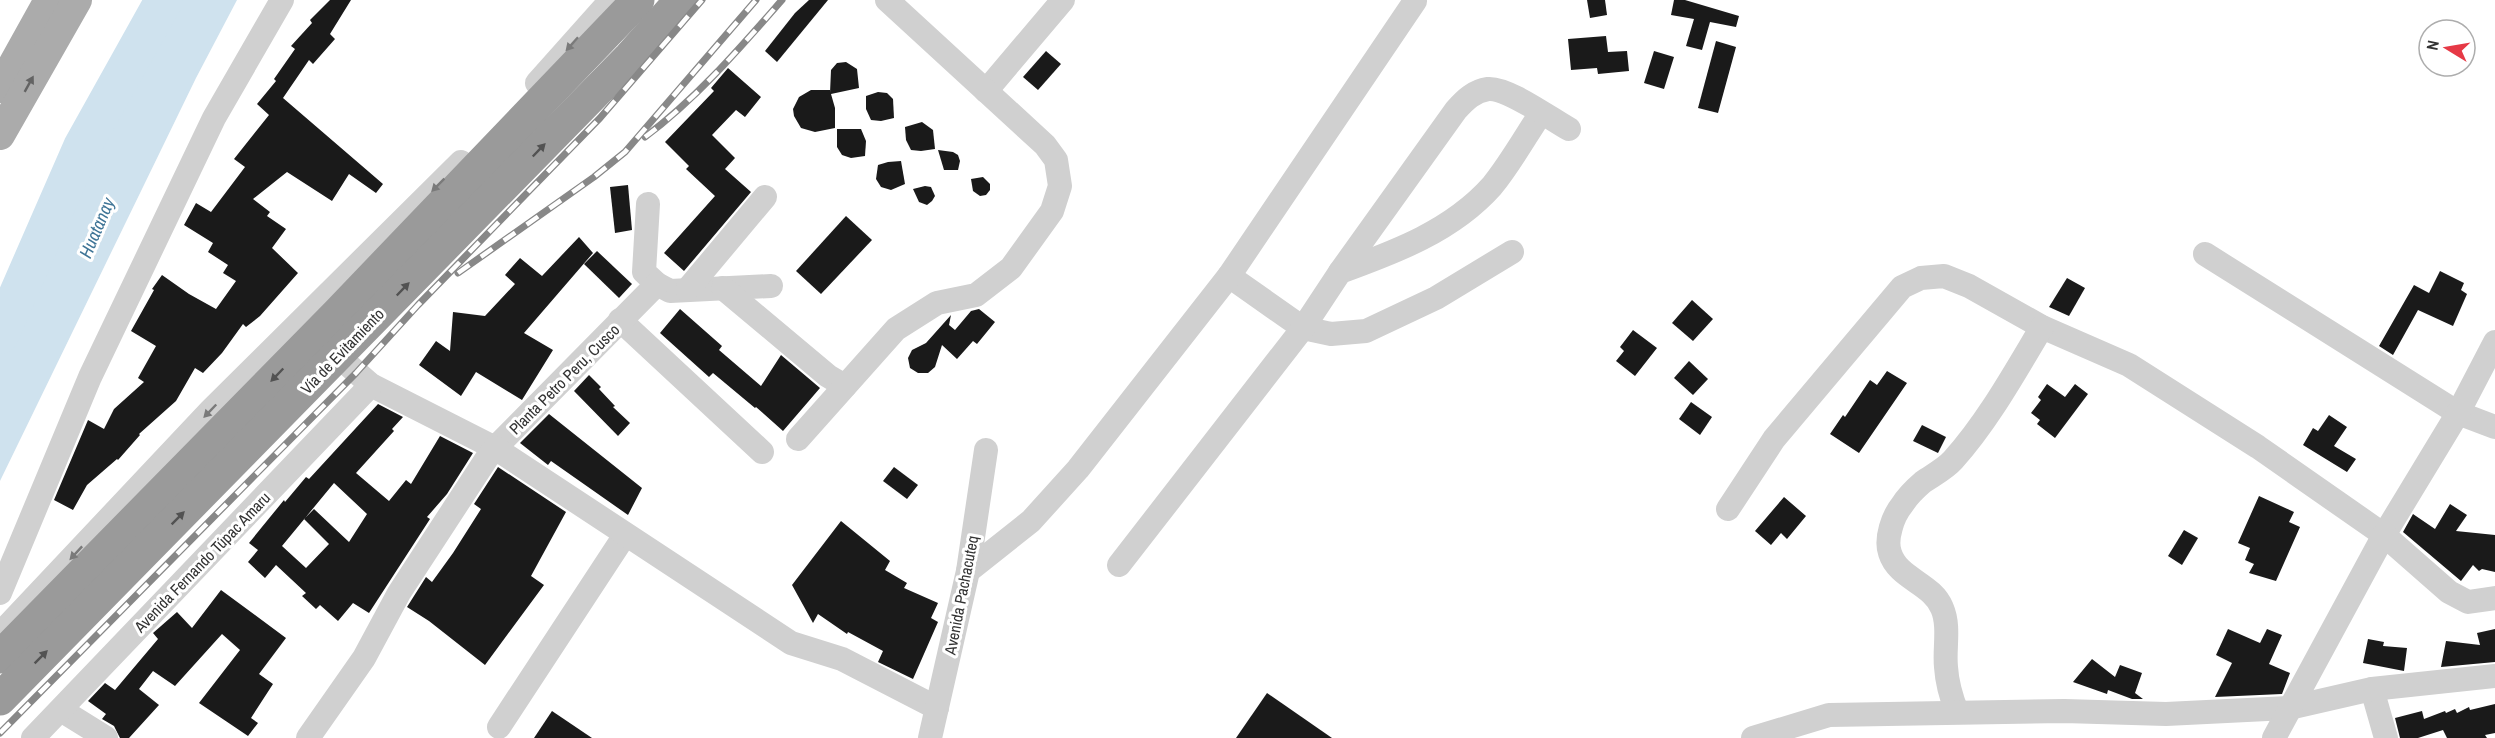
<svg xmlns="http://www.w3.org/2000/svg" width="2495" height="738" font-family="'Archivo Narrow',sans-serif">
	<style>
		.water { fill: #cfe2ee }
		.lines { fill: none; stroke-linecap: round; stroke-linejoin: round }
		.river { stroke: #cfe2ee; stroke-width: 38 }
		.building { fill: #1a1a1a; fill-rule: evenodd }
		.minor { stroke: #d0d0d0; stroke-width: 24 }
		.major { stroke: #ababab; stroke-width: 30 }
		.highway { stroke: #9a9a9a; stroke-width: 33 }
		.rail-casing { stroke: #888; stroke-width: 7 }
		.rail { stroke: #fff; stroke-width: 4.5; stroke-dasharray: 14; stroke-linecap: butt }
		.oneway { fill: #7a7a7a }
		.oneway2 { fill: #636363 }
		.oneway3 { fill: #525252 }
		.labels { text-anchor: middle; stroke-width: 6; stroke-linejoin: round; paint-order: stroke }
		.street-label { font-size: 16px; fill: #333; stroke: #fff }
		.water-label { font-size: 18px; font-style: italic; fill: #3f7597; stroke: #fff }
	</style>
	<rect width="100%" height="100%" fill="#fff"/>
	<!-- water -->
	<polygon class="water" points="164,0 237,0 196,78 0,481 0,335 82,147"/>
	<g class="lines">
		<!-- river -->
		<polyline class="river" points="0,335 82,147 164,0"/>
	</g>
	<!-- building -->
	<g class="building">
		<polygon points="330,0 351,0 330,34 335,39 313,64 309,60 283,98 383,184 376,193 349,174 332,201 287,172 253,199 270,212 267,216 286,229 272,248 298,273 260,316 246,327 243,324 222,353 203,373 195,368 176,401 139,434 140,435 118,460 117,459 87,485 73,510 54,500 88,420 104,429 114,409 144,382 138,378 156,346 131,331 154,290 152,289 162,275 189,294 216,309 236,281 223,273 228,265 208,252 213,243 184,225 196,203 211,212 245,167 234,159 269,115 257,104 276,81 274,79 295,49 291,46 312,23 310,20"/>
		<polygon points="809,0 828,0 777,62 765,51 795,13"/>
		<polygon points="1587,0 1605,0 1607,15 1590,18"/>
		<polygon points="1674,0 1685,0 1739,16 1736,27 1710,22 1702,50 1686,46 1694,19 1671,15"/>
		<polygon points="1606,36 1608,52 1627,51 1629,71 1598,74 1597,68 1571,70 1568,39"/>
		<polygon points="1716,41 1736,47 1718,113 1698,108"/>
		<polygon points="1046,51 1061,64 1038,90 1023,77"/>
		<polygon points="1654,51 1674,57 1664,89 1644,83"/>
		<polygon points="846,62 857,69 859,88 831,94 835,108 835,128 815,132 801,128 794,116 793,109 799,97 811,90 830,90 830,93 831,70 837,63"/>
		<polygon points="728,68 761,97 745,117 736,110 712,135 735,158 725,169 751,192 684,271 664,253 715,196 686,169 689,166 665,142 714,91 711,88"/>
		<polygon points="878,92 887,93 893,99 894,118 881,121 871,120 866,109 866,96"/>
		<polygon points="922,122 933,130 935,149 921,151 911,150 906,140 905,127"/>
		<polygon points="837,129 861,129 866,141 865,156 851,158 842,155 837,147"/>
		<polygon points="938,150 953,152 958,155 960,161 958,170 944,170"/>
		<polygon points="901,161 905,184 891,190 881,187 876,179 878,165 888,162"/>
		<polygon points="983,177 990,184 990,190 986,195 980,196 973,191 971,179"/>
		<polygon points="628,185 632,230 615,233 610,187"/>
		<polygon points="925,186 931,187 935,196 932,201 927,205 919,202 913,189"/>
		<polygon points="846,216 872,240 821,294 796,271"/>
		<polygon points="579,237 593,253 524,333 553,350 522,400 476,372 461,396 419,365 436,341 450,351 453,312 485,316 515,284 505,275 520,258 542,276"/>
		<polygon points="597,251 632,284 619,298 584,264"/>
		<polygon points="2440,271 2464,283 2461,290 2467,294 2453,326 2418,310 2393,355 2379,346 2414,285 2429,293"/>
		<polygon points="2067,278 2085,288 2069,316 2049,307"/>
		<polygon points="1692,300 1713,319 1693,341 1672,323"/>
		<polygon points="680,309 722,346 719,350 761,386 781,355 820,388 783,431 756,407 755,408 713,373 709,377 660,333"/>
		<polygon points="979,309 995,322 977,344 973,341 957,359 942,345 935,367 928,373 918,373 910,368 908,358 912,350 926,343 951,315 949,325 955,330 971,311"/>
		<polygon points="1633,330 1657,348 1635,376 1616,361 1624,351 1620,347"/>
		<polygon points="1689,361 1708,379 1693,395 1674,378"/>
		<polygon points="1887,371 1907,383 1859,453 1830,434 1843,415 1845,417 1870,380 1877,385"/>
		<polygon points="589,375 601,387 599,389 615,406 613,407 630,423 618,436 574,391"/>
		<polygon points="2047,384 2065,397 2075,384 2088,394 2055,438 2037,424 2040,420 2031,413 2041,400 2038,397"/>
		<polygon points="1691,402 1712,417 1700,435 1679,419"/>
		<path d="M378 404 403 417 392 429 394 431 356 473 389 501 406 480 411 484 440 436 473 453 447 494 427 517 430 519 369 613 353 603 338 621 320 605 316 609 302 596 306 593 276 565 265 578 248 562 258 550 249 543 284 500 285 502 306 477 309 479ZM334 483 367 514 349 542 314 509 304 519 329 544 306 568 282 546Z"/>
		<polygon points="549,414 642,488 628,515 551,461 548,465 520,443"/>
		<polygon points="2329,415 2347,427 2334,446 2356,459 2347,472 2303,445 2313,428 2318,431"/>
		<polygon points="1922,425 1946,437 1938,453 1913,441"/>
		<polygon points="498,467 566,512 531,576 544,585 485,665 429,621 407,607 426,577 432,582 453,553 481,509 474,504"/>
		<polygon points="894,467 918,485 907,499 883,481"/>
		<polygon points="2259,496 2294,512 2289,522 2300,527 2276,581 2249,573 2254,564 2245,560 2250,548 2238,543"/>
		<polygon points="1784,497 1806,516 1787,539 1781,533 1771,545 1755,531"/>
		<polygon points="2450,504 2467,515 2456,531 2495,535 2495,572 2482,569 2479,571 2473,565 2461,581 2403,532 2413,514 2435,529"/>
		<polygon points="841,521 890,561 885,570 907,583 904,588 938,603 931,618 938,622 913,679 878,662 883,651 848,632 847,634 818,614 813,623 792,585"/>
		<polygon points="2184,530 2198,538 2182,565 2168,556"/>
		<polygon points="221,590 286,638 259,674 273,684 251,718 258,723 248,736 199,703 240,650 222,634 175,686 153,671 139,689 159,705 129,738 120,738 114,726 102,719 106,714 88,701 105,683 115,690 158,639 153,633 177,612 192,628"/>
		<polygon points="2228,629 2260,643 2267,629 2282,635 2269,664 2290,673 2282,694 2215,697 2232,663 2216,655"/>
		<polygon points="2495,629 2495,662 2441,667 2446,641 2480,645 2477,633"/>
		<polygon points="2368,639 2384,642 2383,646 2407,648 2404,671 2363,663"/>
		<polygon points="2092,659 2115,677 2120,665 2142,673 2135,693 2143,699 2132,699 2108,690 2107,694 2073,682"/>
		<polygon points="1267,693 1332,738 1236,738"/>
		<polygon points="2495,704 2495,733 2485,735 2487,738 2447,738 2443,730 2418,738 2400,738 2395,718 2422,711 2424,719 2445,711 2446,713 2455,709 2457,713 2469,707 2470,710"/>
		<polygon points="552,711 592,738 534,738"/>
	</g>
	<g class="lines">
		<!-- minor -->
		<g class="minor">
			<polyline points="537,83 611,0"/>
			<polyline points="986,91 1063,0"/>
			<polyline points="648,204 644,272 657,284 670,291 771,286"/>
			<polyline points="2205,254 2458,413 2495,427"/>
			<path d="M1340 272C1395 252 1452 231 1492 186 1510 164 1525 137 1541 113"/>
			<polyline points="1229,276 1303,328 1331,334 1366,331 1436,298 1512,252"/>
			<polyline points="723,288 828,376 845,386"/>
			<polyline points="687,290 765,197"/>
			<polyline points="620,320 762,452"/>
			<polyline points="338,356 371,385 495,448 657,284"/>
			<polyline points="798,439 896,329 937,303 976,295 1011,268 1052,211 1060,186 1056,160 1045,145 887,0"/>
			<polyline points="1728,509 1774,439 1902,287 1921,278 1944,276 1969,286 2042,327 2129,365 2258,447 2384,535 2458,413 2495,342"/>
			<path d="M1119 565 1303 328 1340 272 1456 110C1465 100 1474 91 1488 89 1507 87 1551 119 1569 129"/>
			<polyline points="968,571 1031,521 1078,469 1229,276 1415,1"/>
			<polyline points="0,593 90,377 214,118 282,0"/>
			<polyline points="0,634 211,410 461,162"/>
			<polyline points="2372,689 2386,738"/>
			<polyline points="61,710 106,738"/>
			<path d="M1957 712C1951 697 1947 683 1946 667 1944 649 1950 626 1942 608 1932 583 1898 579 1890 553 1885 539 1893 516 1902 505 1907 497 1916 488 1923 482 1933 475 1945 469 1953 460 1988 421 2015 372 2042 327"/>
			<polyline points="499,727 625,535"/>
			<polyline points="33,738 371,385"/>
			<polyline points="308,738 364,658 399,593 487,458 495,448 791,643 842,659 937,708"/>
			<polyline points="930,738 968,571 986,450"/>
			<polyline points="1753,738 1829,715 2064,711 2166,714 2289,708 2372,689 2495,676"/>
			<polyline points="2274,738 2384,535 2449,592 2468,602 2495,598"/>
		</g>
		<!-- major -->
		<g class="major">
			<polyline points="0,88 49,0"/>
			<polyline points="0,135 77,0"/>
		</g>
		<!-- highway -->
		<g class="highway">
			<polyline points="0,657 338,313 638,0"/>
			<polyline points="0,699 630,57 681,0"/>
		</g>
		<!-- rail casing -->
		<g class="rail-casing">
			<g id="rail">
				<path d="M645 137C697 98 739 49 782 0"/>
				<polyline points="458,273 594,177 625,152 756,0"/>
				<polyline points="0,733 356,373 418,305 600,118 702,0"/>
			</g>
		</g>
		<!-- rail -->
		<use href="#rail" class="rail"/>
	</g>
	<!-- one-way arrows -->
	<defs><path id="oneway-solid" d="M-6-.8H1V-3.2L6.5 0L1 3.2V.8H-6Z" transform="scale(1.5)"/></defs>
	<g class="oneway">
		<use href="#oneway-solid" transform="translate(572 44) rotate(132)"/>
		<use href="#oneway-solid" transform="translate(438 185) rotate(135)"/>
		<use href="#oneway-solid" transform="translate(210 411) rotate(134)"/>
		<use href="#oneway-solid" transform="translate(76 553) rotate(133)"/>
	</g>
	<use class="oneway2" href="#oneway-solid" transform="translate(29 84) rotate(-61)"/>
	<g class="oneway3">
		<use href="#oneway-solid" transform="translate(539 150) rotate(-46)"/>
		<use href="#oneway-solid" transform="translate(403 289) rotate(-46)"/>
		<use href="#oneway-solid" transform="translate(277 375) rotate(134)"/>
		<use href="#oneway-solid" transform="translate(178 518) rotate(-45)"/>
		<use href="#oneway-solid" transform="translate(41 657) rotate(-45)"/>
	</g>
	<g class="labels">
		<!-- street labels -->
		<g class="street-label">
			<text transform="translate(342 351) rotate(-46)" y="6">Vía de Evitamiento</text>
			<text transform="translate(564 379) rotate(-45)" y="6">Planta Petro Peru, Cusco</text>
			<text transform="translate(202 562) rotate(-46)" y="6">Avenida Fernando Túpac Amaru</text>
			<text transform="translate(961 595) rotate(-79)" y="6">Avenida Pachacuteq</text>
		</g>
		<!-- water labels -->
		<g class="water-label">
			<text transform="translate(97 228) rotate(-67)" y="6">Huatanay</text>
		</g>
	</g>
	<!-- north arrow -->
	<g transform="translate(2447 48) rotate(281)"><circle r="28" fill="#ffffff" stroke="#adadad" stroke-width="1.5"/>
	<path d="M0-4.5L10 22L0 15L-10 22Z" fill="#e63946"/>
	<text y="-9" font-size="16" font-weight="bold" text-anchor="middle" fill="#333333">N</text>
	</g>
</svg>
